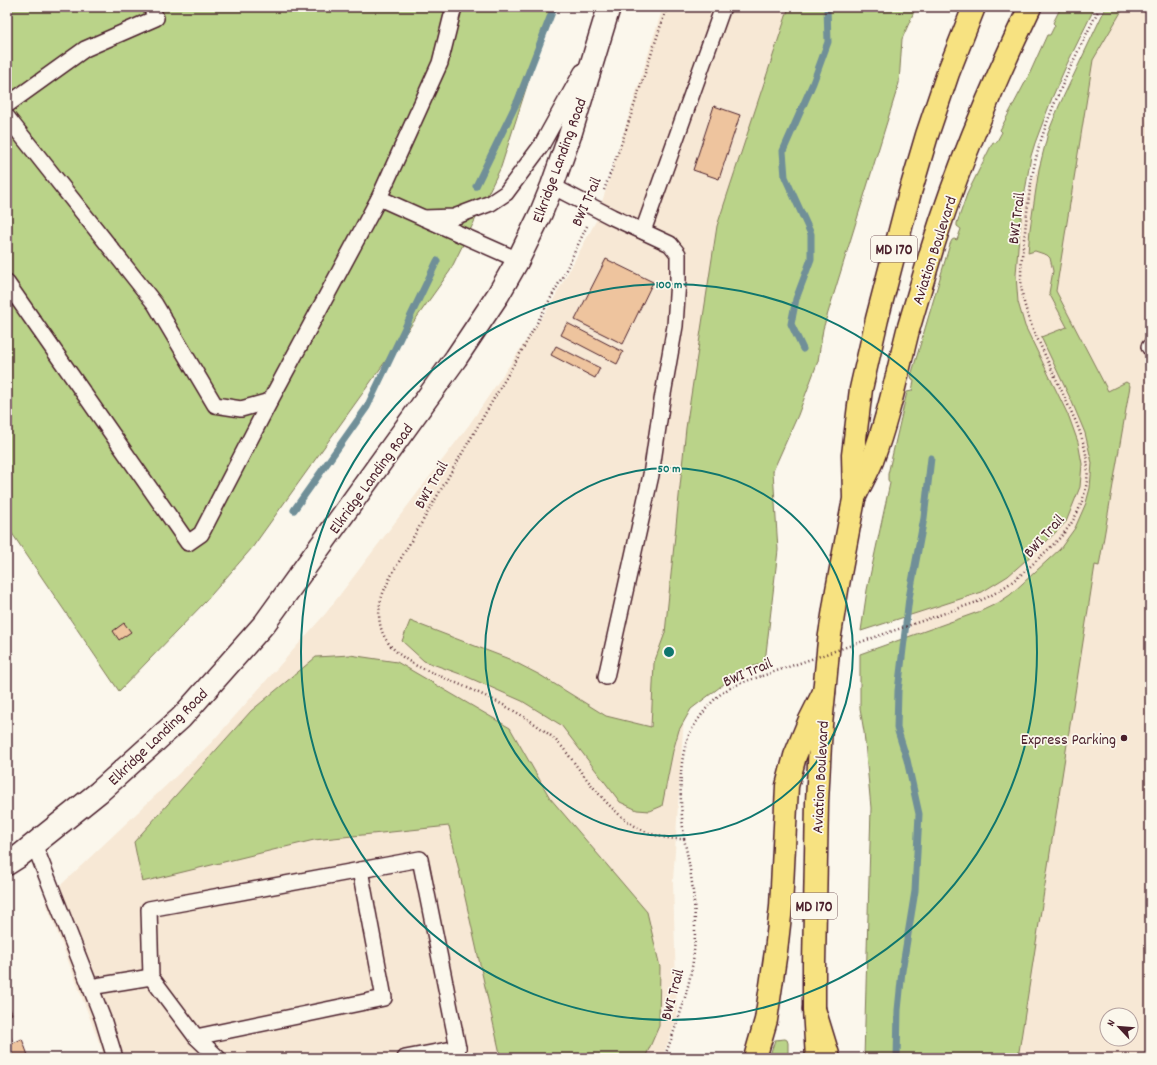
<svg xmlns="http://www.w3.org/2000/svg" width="1157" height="1065" font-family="Dekko,sans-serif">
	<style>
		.built { fill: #f7e8d5; fill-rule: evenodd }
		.green { fill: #bad389; stroke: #82795a }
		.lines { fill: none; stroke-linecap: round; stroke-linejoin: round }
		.stream { stroke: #6f8f98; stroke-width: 7 }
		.building { fill: #eec49e; stroke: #4a1f2b }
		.service-casing { stroke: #4a1f2b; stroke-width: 18 }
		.secondary-casing { stroke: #4a1f2b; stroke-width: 25 }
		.primary-casing { stroke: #4a1f2b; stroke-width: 25 }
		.motorway-casing { stroke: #4a1f2b; stroke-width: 25 }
		.path { stroke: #4a1f2b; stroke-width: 2.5; stroke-dasharray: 1 3; stroke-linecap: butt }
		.service { stroke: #fbf7ec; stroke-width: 15 }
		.secondary { stroke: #fbf7ec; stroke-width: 22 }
		.primary { stroke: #f7e281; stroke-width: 22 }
		.motorway { stroke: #f7e281; stroke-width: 22 }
		.path-bridge { stroke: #4a1f2b; stroke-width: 2.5; stroke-dasharray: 1 3; stroke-linecap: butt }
		.ring { fill: none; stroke: #0f766e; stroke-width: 2 }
		.poi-dot { fill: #4a1f2b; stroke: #fbf7ec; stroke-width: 1.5 }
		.labels { text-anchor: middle; stroke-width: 3.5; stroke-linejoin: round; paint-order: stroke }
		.shield { fill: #fbf7ec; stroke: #7f6065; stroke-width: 1 }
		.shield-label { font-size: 15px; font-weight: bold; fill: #4a1f2b }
		.street-label { font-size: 16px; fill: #4a1f2b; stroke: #fbf7ec }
		.poi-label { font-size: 16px; fill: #4a1f2b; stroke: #fbf7ec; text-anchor: end }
		.centre { fill: #0f766e; stroke: #fbf7ec; stroke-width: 2 }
		.ring-label { font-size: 12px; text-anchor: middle; font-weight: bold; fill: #0f766e; stroke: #fbf7ec; stroke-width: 3.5; stroke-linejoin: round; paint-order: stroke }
	</style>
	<rect width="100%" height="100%" fill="#fbf7ec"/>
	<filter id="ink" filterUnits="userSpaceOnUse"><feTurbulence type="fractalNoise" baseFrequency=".025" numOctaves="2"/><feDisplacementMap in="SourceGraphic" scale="8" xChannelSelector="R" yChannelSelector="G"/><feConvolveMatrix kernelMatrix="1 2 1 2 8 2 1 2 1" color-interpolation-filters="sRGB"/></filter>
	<g filter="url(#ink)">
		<!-- built -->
		<g class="built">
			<polygon points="663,7 864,7 685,700 673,881 677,1018 662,1058 105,1058 45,900 211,743 326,613 469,425 551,304 596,221"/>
			<path d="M1110 7H1150V1058H918L906 651 927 527 1009 238 1055 126ZM1107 1015H1131V1039H1107Z"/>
		</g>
		<!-- green -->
		<g class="green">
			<polygon points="7,7 552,7 501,167 450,271 252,548 205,602 119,691 7,526"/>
			<polygon points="789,7 916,7 902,39 899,83 823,329 818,361 798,415 773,471 778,550 765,662 741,671 691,709 679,730 673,751 662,806 650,811 637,810 620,802 561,725 522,701 463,675 424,661 402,641 410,621 509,659 540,675 606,716 651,727 654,663 665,633 686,428 717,226"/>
			<polygon points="1061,7 1095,7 1067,64 1052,98 1035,143 1031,156 1022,209 1018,247 1016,275 1018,302 1025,326 1069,417 1078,442 1082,464 1080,487 1066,522 1042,546 1008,576 982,592 861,631 867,590 890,483 888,480 888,474 907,392 912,391 914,380 912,379 911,376 950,244 952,240 954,239 957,240 961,229 957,226 957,223 967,194 993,142 996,143 1002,132 1000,130 1029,75 1047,35 1050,35 1055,25 1053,23"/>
			<polygon points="1106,7 1124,7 1093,60 1056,291 1108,391 1126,382 1129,384 1130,386 1099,566 1095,565 1018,1058 864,1058 871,808 864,732 860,708 860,654 981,611 998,603 1010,595 1060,549 1075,528 1086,503 1090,488 1092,463 1085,433 1072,402 1041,337 1067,327 1049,293 1053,271 1050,258 1047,255 1035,251 1028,253 1030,229 1039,169 1048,133 1059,106"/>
			<polygon points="350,655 397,662 510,728 550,798 647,912 660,967 659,1026 645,1058 501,1058 449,826 314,840 142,882 134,842 251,711 316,657"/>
			<polygon points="785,1039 787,1040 788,1043 788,1058 769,1058 775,1040"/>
		</g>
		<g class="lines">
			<!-- stream -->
			<g class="stream">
				<polyline points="476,186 518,100 554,7"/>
				<polyline points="803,349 791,324 796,299 811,259 811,234 785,177 783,151 813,83 828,42 827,7"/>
				<polyline points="294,510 367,407 437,261"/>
				<polyline points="897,1058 898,1010 902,971 915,891 919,814 907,760 897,728 898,691 909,598 924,518 931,458"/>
			</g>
		</g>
		<!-- building -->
		<g class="building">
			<polygon points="714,106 740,115 719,179 693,170"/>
			<polygon points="606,259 653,282 623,344 575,320"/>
			<polygon points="567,323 623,352 617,364 561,335"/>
			<polygon points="556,346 600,368 595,378 551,355"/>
			<polygon points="124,623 131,632 119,640 113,631"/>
			<polygon points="7,1002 12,1014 7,1016"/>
			<polygon points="7,1028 13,1043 22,1039 29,1058 7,1058"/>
		</g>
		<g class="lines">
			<!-- service casing -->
			<g class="service-casing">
				<g id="service">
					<polyline points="7,105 85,49 156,18 151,7"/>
					<polyline points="7,117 155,304 215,405 241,409 270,401 379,198 440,63 454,7"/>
					<polyline points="552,186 612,217 670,244 678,254 678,280 675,326 662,400 651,475 606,677"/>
					<polyline points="379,198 518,260"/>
					<polyline points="424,218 454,217 491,203 506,193 541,146 582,72"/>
					<polyline points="643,231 723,7"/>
					<polyline points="7,283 188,543 201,534 270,401"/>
					<polyline points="1149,347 1150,347"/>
					<polyline points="34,844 103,1019 115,1058"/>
					<polyline points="90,987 151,977"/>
					<polyline points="196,1037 384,998 360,870"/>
					<polyline points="218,1058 196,1037 151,977 149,909 420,859 458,1048 452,1058"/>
					<polyline points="405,1058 458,1048"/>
				</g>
			</g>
			<!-- secondary casing -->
			<g class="secondary-casing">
				<polyline id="secondary" points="7,864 18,857 99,792 181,718 265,623 456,358 498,295 518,260 541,213 552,186 570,135 609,7"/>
			</g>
			<!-- primary casing -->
			<g class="primary-casing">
				<g id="primary">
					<path d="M856 494C861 483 867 473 872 461 888 419 897 374 908 330 916 303 924 276 932 249 958 165 992 86 1030 7"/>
					<polyline points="817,1058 814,1009 814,964 817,802 821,725 829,641 837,590 854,499 853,455 861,389 877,319 909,196 927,135 948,73 974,7"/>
				</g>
			</g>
			<!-- motorway casing -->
			<g class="motorway-casing">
				<g id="motorway">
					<polyline points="814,1009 829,1058"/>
					<polyline points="755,1058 766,1020 776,951 781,907 787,786 795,756 809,722 824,692"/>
				</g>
			</g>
			<!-- path -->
			<g class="path">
				<polyline points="604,190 623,139 667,7"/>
				<path d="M587 226 564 274 521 352 393 572C388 582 382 593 380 604 375 635 392 652 417 666 462 686 512 704 551 736 562 745 570 757 578 768 607 805 634 840 684 839 693 878 698 921 693 961 688 994 676 1027 664 1058"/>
				<path d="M977 602C1001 592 1021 576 1039 558 1051 547 1063 536 1072 522 1083 505 1090 480 1087 460 1085 447 1081 434 1076 422L1032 327C1029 318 1025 308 1023 298 1019 277 1022 253 1025 232 1028 200 1032 167 1042 137 1057 92 1079 49 1100 7"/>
				<path d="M684 839C681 807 676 763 690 733 694 725 700 717 705 710 711 703 717 696 725 691 736 684 749 680 762 676"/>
			</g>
			<!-- service -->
			<use href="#service" class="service"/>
			<!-- secondary -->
			<use href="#secondary" class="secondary"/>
			<!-- primary -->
			<use href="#primary" class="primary"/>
			<!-- motorway -->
			<use href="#motorway" class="motorway"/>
			<!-- path-bridge -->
			<polyline class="path-bridge" points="762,676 977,602"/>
		</g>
	</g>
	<!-- distance rings -->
	<g class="ring">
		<circle cx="669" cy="652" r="184"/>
		<circle cx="669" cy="652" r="368"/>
	</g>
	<!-- markers -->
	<circle class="poi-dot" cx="1124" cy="738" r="4"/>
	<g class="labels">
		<!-- shield labels -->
		<g class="shield">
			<rect x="871" y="236" width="46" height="26" rx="3"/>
			<rect x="791" y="893" width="46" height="26" rx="3"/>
		</g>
		<g class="shield-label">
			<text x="894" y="254">MD 170</text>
			<text x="814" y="911">MD 170</text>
		</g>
		<!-- street labels -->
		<g class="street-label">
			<text transform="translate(558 160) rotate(-70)" y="6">Elkridge Landing Road</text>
			<text transform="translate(585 201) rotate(-66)" y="6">BWI Trail</text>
			<text transform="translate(1015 218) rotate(-83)" y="6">BWI Trail</text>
			<text transform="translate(933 250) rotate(-72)" y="6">Aviation Boulevard</text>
			<text transform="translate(370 478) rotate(-54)" y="6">Elkridge Landing Road</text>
			<text transform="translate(430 484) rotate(-60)" y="6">BWI Trail</text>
			<text transform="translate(1043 535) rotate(-48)" y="6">BWI Trail</text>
			<text transform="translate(747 671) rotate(-23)" y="6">BWI Trail</text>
			<text transform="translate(157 736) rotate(-44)" y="6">Elkridge Landing Road</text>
			<text transform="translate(819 777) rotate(-87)" y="6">Aviation Boulevard</text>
			<text transform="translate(671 994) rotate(-75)" y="6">BWI Trail</text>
		</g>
		<!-- poi labels -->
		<g class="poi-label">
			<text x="1116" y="744">Express Parking</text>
		</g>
	</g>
	<circle cx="669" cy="652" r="6" class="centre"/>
	<g class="ring-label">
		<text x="669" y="288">100 m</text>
		<text x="669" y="472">50 m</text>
	</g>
	<!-- margin -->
	<rect width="1157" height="1065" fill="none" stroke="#fbf7ec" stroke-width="24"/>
	<rect x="12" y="12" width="1133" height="1041" fill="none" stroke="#4a1f2b" stroke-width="1.5" filter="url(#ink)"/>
	<!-- north arrow -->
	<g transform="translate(1119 1027) rotate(296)"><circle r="19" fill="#fbf7ec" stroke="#b4a19f"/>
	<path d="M0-3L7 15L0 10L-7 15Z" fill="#4a1f2b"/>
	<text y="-6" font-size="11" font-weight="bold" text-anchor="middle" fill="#4a1f2b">N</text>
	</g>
</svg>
